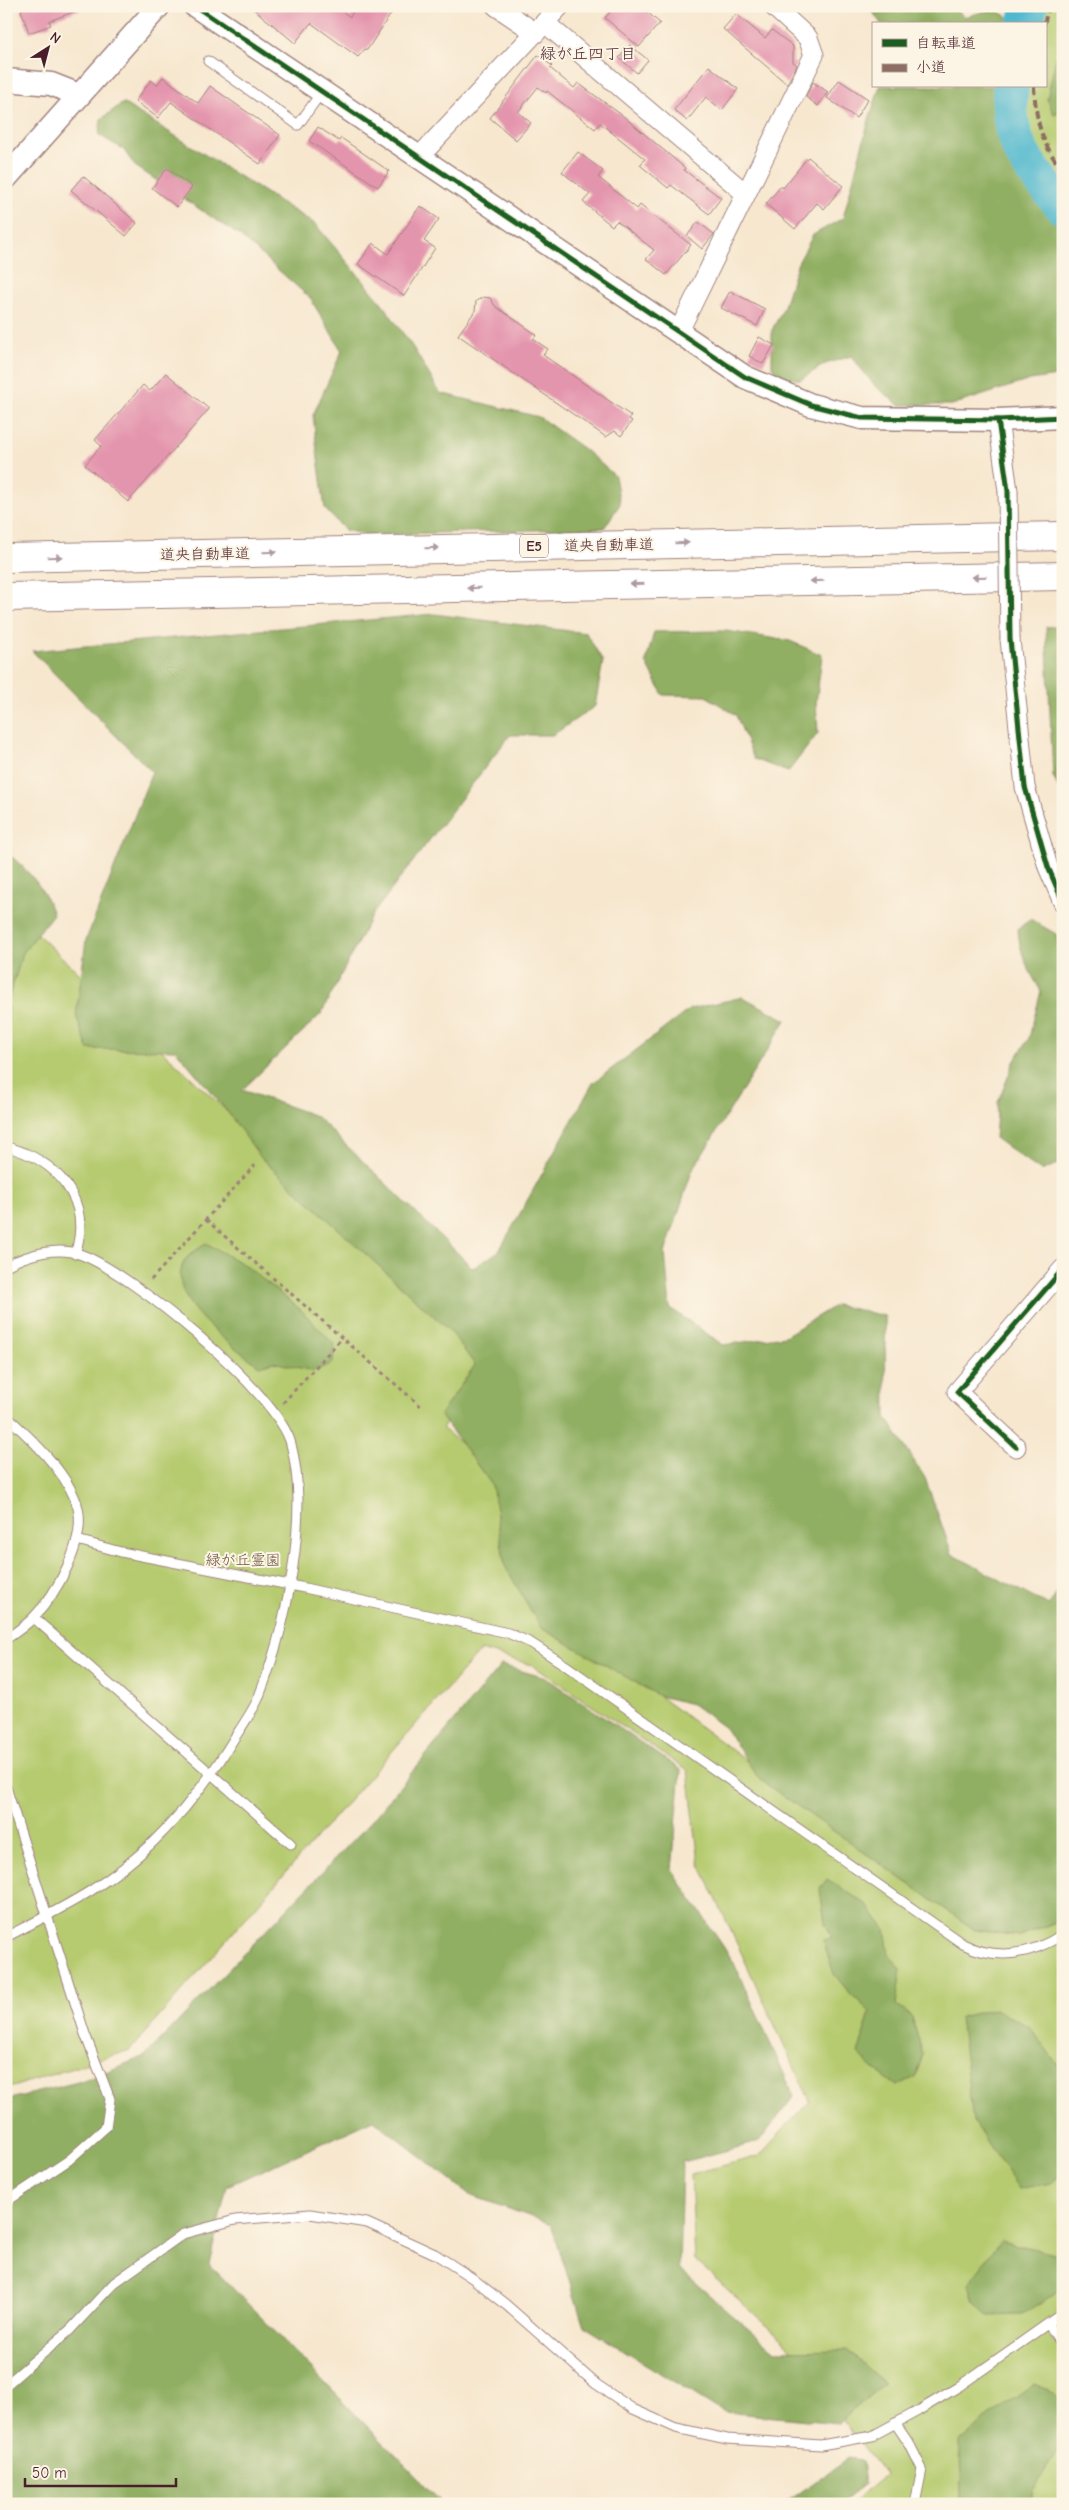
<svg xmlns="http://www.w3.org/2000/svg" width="1069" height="2510" font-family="'Comic Neue','Klee One',sans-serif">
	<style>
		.green { fill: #b6cb70; stroke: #80754e }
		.forest { fill: #90af62; stroke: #6d6746 }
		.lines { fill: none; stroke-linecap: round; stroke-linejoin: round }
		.river { stroke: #50b8ce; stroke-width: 36 }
		.building { fill: #e495ae }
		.service-casing { stroke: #a0837d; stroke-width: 11 }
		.minor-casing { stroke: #a0837d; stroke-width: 21 }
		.tertiary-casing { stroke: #a0837d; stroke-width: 25 }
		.motorway-casing { stroke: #a0837d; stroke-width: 30 }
		.path { stroke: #a0837d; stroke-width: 3; stroke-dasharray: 4 4; stroke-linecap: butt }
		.service { stroke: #fff; stroke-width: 9 }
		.minor { stroke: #fff; stroke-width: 19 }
		.tertiary { stroke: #fff; stroke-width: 22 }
		.motorway { stroke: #fff; stroke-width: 28 }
		.minor-bridge-casing { stroke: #a0837d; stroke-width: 21; stroke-linecap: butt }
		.minor-bridge { stroke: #fff; stroke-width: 19 }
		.quiet { stroke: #8d6e63; stroke-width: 4; stroke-dasharray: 8 4; stroke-linecap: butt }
		.cycleway-casing { stroke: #fcf5e5; stroke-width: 8 }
		.cycleway { stroke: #1b5e20; stroke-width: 5 }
		.oneway { fill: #ae9aa0 }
		.labels { text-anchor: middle; stroke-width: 4; stroke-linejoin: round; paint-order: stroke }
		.shield { fill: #fcf5e5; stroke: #7f5f63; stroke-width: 1 }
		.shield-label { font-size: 14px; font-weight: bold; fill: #4a1f2b }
		.street-label { font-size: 15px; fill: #4a1f2b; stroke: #fcf5e5 }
		.park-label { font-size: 15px; fill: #6a5340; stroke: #fcf5e5 }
		.neighbourhood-label { font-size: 16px; fill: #4a1f2b; stroke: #fcf5e5 }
	</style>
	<rect width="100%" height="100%" fill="#fcf5e5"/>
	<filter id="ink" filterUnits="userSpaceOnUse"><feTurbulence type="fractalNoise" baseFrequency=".02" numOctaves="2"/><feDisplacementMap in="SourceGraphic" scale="10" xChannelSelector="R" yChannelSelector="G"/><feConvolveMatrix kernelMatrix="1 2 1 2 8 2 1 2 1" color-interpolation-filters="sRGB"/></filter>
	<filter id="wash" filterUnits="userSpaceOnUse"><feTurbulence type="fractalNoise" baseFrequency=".0096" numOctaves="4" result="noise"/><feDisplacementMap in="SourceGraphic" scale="20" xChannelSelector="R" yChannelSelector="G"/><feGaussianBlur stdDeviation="1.12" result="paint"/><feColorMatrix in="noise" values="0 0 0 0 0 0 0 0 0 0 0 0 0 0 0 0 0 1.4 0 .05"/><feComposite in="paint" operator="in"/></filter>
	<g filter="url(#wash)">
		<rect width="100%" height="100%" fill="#f7e7cf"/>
		<!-- green -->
		<g class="green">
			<polygon points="1030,6 1063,6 1063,187 1038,157 1022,122 1020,86 1045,86 1045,24 1027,24"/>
			<polygon points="6,905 498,1364 442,1428 502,1477 525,1597 975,1930 1020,1936 1053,1923 1063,1904 1063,2504 851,2504 885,2475 782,2339 695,2260 691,2174 759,2156 810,2101 699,1862 688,1771 532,1665 481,1650 130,2050 6,2089"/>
		</g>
		<!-- forest -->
		<g class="forest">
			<path d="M869 6H952L965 17C990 10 995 5 1015 23L881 24Z"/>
			<polygon points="1063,47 1063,110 1054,114 1047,99 1056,58"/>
			<polygon points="880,86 1001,86 998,120 1016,171 1063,223 1063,375 1030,380 952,405 899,405 874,385 851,356 825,364 800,380 783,376 772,367 772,330 783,309 797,265 813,235 843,218 870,116"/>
			<polygon points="123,103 315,224 382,303 414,349 440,393 539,417 584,449 615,476 620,504 604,528 366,535 345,530 325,509 317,451 313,415 342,351 310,298 240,236 135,166 123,149 99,135 101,119"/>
			<polygon points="434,614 586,633 603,661 595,706 553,735 510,735 372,915 321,1014 242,1090 316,1116 473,1268 499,1251 593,1083 690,1009 743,997 786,1020 692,1171 665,1253 670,1308 723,1345 785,1336 836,1305 885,1316 886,1417 925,1478 952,1554 1049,1606 1063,1583 1063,1919 1020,1936 975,1930 759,1779 725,1728 692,1704 659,1696 541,1628 505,1566 492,1485 440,1415 475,1365 451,1332 262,1159 226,1110 176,1050 88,1049 76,1016 86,940 152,772 32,651"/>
			<polygon points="1063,626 1063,797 1053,776 1046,627"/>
			<polygon points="726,631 790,641 822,655 816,703 818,733 788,772 754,759 736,715 706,696 663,695 646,662 654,632"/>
			<path d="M6 852C28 870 44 887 53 914L23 953 8 1000 9 1051 6 1055Z"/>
			<path d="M1030 919 1056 934 1063 950V1162L1041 1171 995 1138 998 1102 1014 1062 1029 1038 1041 991C1029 971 1019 953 1018 929Z"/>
			<path d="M206 1243 246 1266 301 1310 334 1344 333 1363 314 1371 273 1362 259 1366C234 1346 161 1299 185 1260 189 1254 200 1248 206 1243Z"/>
			<polygon points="501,1665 546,1678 681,1770 672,1870 733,1961 794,2096 759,2142 682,2162 679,2269 774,2351 847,2350 884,2383 839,2423 723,2412 584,2326 551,2224 470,2195 374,2120 227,2186 209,2264 443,2504 6,2504 6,2100 86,2080 145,2056 368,1825"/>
			<polygon points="827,1879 866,1904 885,1929 889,1954 901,1969 896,2005 912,2017 923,2055 915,2077 897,2086 874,2069 858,2054 870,2012 848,1991 834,1974 823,1941 832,1937 825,1923 820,1889"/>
			<polygon points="994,2009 1030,2027 1063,2072 1063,2173 1051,2183 1019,2189 973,2122 960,2017"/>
			<polygon points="1000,2241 1063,2255 1063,2289 1020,2315 988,2316 974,2302 969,2284"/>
			<polygon points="1035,2384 1055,2393 1063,2401 1063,2443 1031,2492 1032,2504 961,2504 960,2441 987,2418"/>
			<polygon points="847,2459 862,2461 865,2484 839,2504 784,2504"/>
		</g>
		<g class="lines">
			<!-- river -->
			<g class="river">
				<polyline points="1025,24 1030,6"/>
				<path d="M1011 86C1004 143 1029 166 1063 207"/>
			</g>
		</g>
		<g id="blocks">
			<!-- building -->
			<g class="building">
				<polygon points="30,6 84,6 84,8 49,21 51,25 29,33 21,10"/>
				<polygon points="250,6 335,6 350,17 356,6 396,6 367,50 365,49 358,57 311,23 295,43"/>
				<polygon points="615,6 640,6 660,23 639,47 605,18"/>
				<polygon points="736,14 765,38 772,30 793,46 793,62 797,65 787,84 723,29"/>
				<polygon points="630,45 648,60 637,73 619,58"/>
				<polygon points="538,55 552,66 550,68 574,88 578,83 623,116 685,168 684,170 721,198 709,214 671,185 668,188 640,165 645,159 600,123 595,129 547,91 546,93 538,87 518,112 531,123 516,140 490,118"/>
				<polygon points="709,66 738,89 722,110 706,97 687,121 674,110"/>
				<polygon points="163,77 198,103 210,86 280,135 260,164 171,102 158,118 135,101 151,80 157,85"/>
				<polygon points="839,80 868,99 856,118 827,98"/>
				<polygon points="813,82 828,92 818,106 806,97"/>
				<polygon points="318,127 339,141 341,138 389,171 378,187 309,141"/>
				<polygon points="578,152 603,171 598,177 637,209 640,205 691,245 666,275 646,259 654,250 617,221 612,226 583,202 590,194 562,172"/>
				<polygon points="808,157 843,186 824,209 817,203 795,229 766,204 781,186 783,188"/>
				<polygon points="167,168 192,187 177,207 152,188"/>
				<polygon points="83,176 137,223 126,236 71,190"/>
				<polygon points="420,206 439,219 424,241 435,248 404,296 358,264 373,243 388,254"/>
				<polygon points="698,222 714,234 702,249 687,236"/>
				<polygon points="730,291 765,309 757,326 721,308"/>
				<polygon points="484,297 490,298 495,306 537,335 533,339 548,349 543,355 631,416 629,419 632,421 621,436 615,431 606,437 458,335 475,311 476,301"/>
				<polygon points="759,337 774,345 763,364 749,356"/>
				<polygon points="166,373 209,409 128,502 85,465 101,446 95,440 143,385 150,391"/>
			</g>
		</g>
	</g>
	<g filter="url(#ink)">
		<use href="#blocks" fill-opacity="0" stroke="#a0837d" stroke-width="1"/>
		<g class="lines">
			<!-- service casing -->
			<g class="service-casing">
				<g id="service">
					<polyline points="208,61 298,125 321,93"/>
					<path d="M6 1147C57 1159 93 1201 75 1254"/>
					<path d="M6 1266C28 1254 58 1246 82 1255 131 1273 278 1393 291 1444 300 1480 299 1514 295 1551 289 1602 277 1651 258 1699 252 1712 243 1725 235 1737 212 1775 186 1810 154 1841 110 1885 60 1909 6 1937"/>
					<path d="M6 1416C31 1438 70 1475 78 1508 86 1542 56 1595 33 1618 25 1626 15 1633 6 1639"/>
					<path d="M77 1540 121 1552 300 1587 508 1633 531 1643 565 1665 963 1944C996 1961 1032 1955 1063 1934"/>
					<polyline points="34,1618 291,1844"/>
					<polyline points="6,1787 85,2034 110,2099 106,2127 69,2160 6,2202"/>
					<polyline points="1048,2324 1063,2346"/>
					<polyline points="6,2385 70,2330 114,2283 183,2234 235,2220 310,2214 367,2223 435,2254 472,2278 504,2303 596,2384 633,2409 676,2428 727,2439 821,2445 872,2436 918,2411 958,2387 1063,2313"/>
					<polyline points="895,2423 910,2445 922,2469 915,2504"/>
				</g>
			</g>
			<!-- minor casing -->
			<g class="minor-casing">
				<g id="minor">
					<polyline points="496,6 536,33"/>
					<polyline points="545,23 746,194"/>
					<polyline points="420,156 560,6"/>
					<polyline points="678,333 814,55 808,38 773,6"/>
					<polyline points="998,420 1008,491"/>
					<polyline points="1010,639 1025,787 1048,867 1063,902"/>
					<polyline points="1016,1447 957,1392 1063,1269"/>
				</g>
			</g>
			<!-- tertiary casing -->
			<g class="tertiary-casing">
				<g id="tertiary">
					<polyline points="195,6 745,377 811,405 862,418 998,420 1063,417"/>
					<polyline points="6,80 51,84 79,95"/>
					<polyline points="6,178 159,6"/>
				</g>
			</g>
			<!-- motorway casing -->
			<g class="motorway-casing">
				<g id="motorway">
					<polyline points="6,558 1063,536"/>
					<polyline points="6,597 1063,576"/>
				</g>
			</g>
			<!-- path -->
			<g class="path">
				<polyline points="206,1220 423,1408"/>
				<polyline points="151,1280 255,1165"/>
				<polyline points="283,1403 342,1338"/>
			</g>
			<!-- service -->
			<use href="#service" class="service"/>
			<!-- minor -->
			<use href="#minor" class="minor"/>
			<!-- tertiary -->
			<use href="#tertiary" class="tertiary"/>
			<!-- motorway -->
			<use href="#motorway" class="motorway"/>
			<!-- minor-bridge casing -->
			<g class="minor-bridge-casing">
				<polyline id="minor-bridge" points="1008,491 1010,639"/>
			</g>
			<!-- minor-bridge -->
			<use href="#minor-bridge" class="minor-bridge"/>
			<!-- quiet -->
			<g class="quiet">
				<polyline points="1044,24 1049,6"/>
				<path d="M1034 86C1036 122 1041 143 1063 171"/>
			</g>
			<!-- cycleway casing -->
			<g class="cycleway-casing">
				<g id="cycleway">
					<polyline points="195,6 745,377 811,405 862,418 998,420 1063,417"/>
					<polyline points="998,420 1008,491 1010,639 1025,787 1048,867 1063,902"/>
					<polyline points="1016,1447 957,1392 1063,1269"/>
				</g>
			</g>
			<!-- cycleway -->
			<use href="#cycleway" class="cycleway"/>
		</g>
		<!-- one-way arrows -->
		<defs><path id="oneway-solid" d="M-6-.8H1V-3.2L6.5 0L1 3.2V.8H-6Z" transform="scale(1.25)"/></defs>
		<g class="oneway">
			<use href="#oneway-solid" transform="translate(682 543) rotate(-1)"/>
			<use href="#oneway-solid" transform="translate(432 548) rotate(-1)"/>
			<use href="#oneway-solid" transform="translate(270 552) rotate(-1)"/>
			<use href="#oneway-solid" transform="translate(55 557) rotate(-1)"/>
			<use href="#oneway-solid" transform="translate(979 577) rotate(179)"/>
			<use href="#oneway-solid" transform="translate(817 581) rotate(179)"/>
			<use href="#oneway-solid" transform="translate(637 584) rotate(179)"/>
			<use href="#oneway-solid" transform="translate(474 588) rotate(179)"/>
		</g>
	</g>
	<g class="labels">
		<!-- shield labels -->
		<rect class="shield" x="520" y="534.5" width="28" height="23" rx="4"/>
		<g class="shield-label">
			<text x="534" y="551">E5</text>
		</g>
		<!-- street labels -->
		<g class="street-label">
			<text transform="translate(609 545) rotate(-1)" y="5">道央自動車道</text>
			<text transform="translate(205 554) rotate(-1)" y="5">道央自動車道</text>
		</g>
		<!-- park labels -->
		<g class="park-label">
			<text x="243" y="1565">緑が丘霊園</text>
		</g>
		<!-- neighbourhood labels -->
		<g class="neighbourhood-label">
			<text x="588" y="59">緑が丘四丁目</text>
		</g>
	</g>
	<!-- margin -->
	<rect width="1069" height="2510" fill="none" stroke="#fcf5e5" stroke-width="25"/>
	<!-- legend -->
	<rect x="872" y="22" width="175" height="65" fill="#fcf5e5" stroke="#b59f9b"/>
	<rect x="882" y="39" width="25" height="8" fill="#1b5e20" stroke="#b59f9b"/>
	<text x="916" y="48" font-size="15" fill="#4a1f2b">自転車道</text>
	<rect x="882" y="64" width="25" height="8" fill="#8d6e63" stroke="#b59f9b"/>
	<text x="916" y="72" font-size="15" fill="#4a1f2b">小道</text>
	<!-- north arrow -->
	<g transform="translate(48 48) rotate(36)" stroke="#fcf5e5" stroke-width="4" paint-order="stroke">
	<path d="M0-4L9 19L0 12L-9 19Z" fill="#4a1f2b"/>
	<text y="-8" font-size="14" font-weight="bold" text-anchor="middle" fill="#4a1f2b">N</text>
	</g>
	<!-- scale -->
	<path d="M25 2478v8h151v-8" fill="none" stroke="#4a1f2b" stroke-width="2.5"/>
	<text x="32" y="2478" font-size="15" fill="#4a1f2b" stroke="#fcf5e5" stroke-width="4" paint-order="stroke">50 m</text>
</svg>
